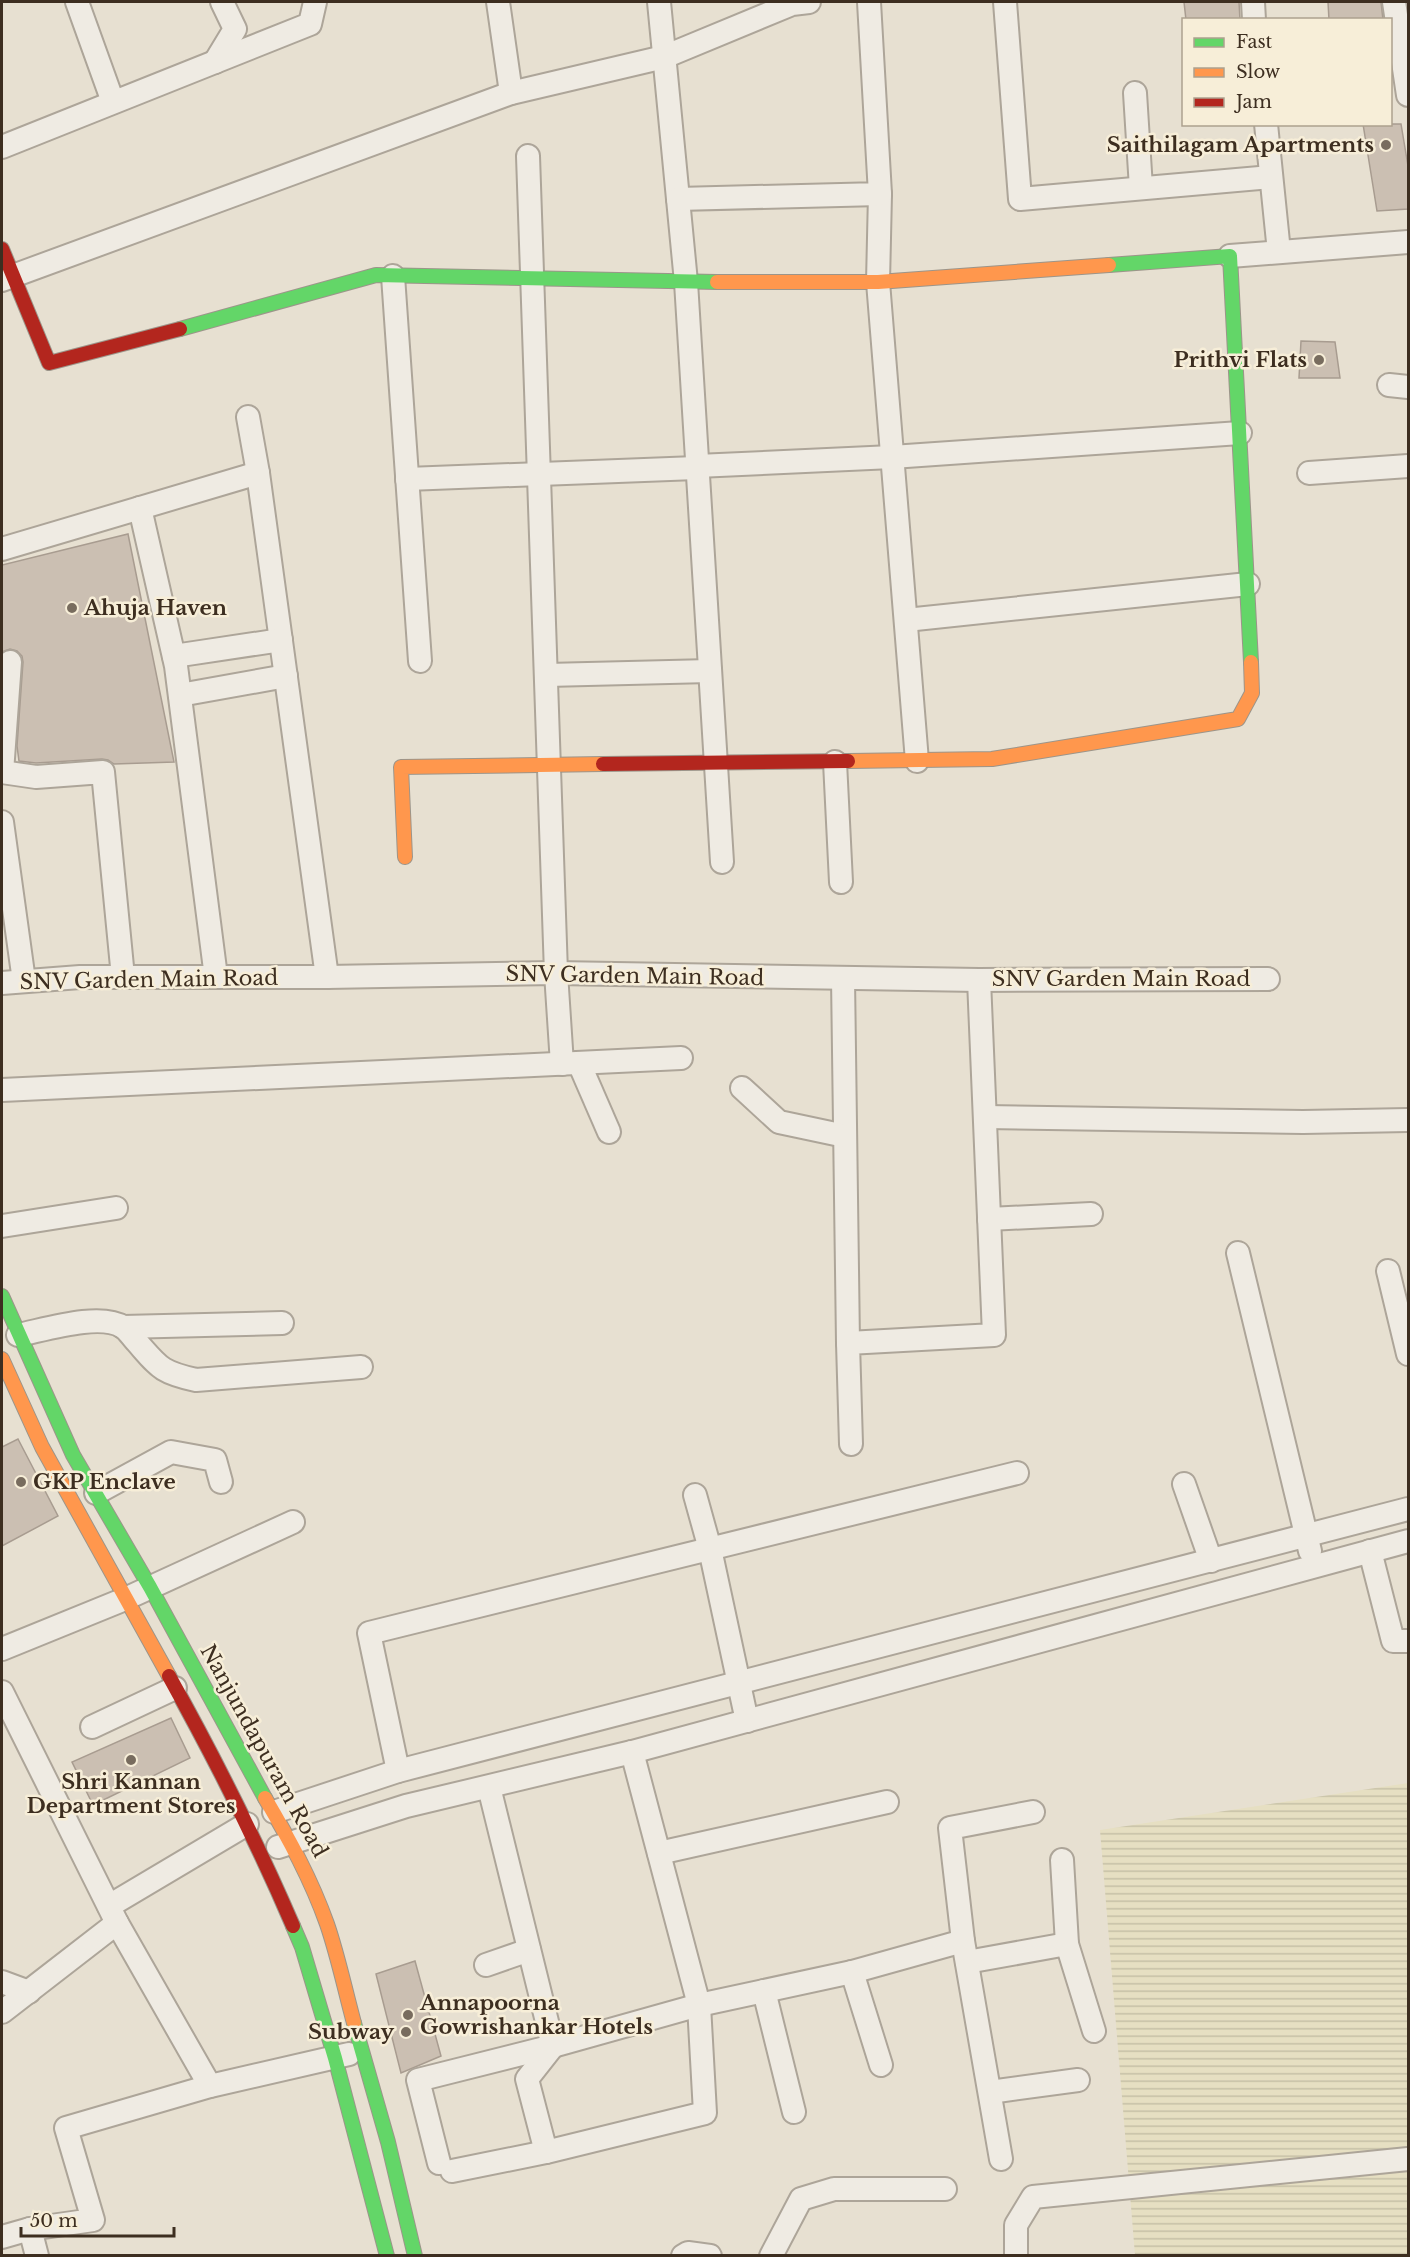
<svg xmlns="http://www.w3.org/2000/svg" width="1410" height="2257" font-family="'Libre Baskerville',serif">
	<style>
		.farmland { fill: url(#farmland-rules) }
		.building { fill: #cbbfb2; stroke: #a89c90; stroke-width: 1.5 }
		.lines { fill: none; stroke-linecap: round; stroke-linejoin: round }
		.street-casing { stroke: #ada599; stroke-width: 26 }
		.fast-casing { stroke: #9c958a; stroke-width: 16 }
		.slow-casing { stroke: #9c958a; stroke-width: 16 }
		.jam-casing { stroke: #9c958a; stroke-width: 16 }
		.street { stroke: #efebe3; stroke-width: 22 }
		.fast { stroke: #63d668; stroke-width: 14 }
		.slow { stroke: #ff974d; stroke-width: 14 }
		.jam { stroke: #b3261e; stroke-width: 14 }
		.poi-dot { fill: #786c5e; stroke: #f7eed8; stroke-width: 2 }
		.labels { text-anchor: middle; stroke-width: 5; stroke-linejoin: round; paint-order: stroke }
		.poi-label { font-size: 21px; font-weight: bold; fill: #3d2e20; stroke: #f7eed8; text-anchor: end }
		.street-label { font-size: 21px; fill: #3d2e20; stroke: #f7eed8 }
	</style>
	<defs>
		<pattern id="farmland-rules" width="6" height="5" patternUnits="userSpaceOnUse" patternTransform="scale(1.5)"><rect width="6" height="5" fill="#e6dfc2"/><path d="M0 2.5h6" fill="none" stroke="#c6c0a6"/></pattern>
	</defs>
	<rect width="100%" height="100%" fill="#e7e0d1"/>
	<!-- farmland -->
	<polygon class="farmland" points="1408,1783 1408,2255 1135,2255 1100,1830"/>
	<!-- building -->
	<g class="building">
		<polygon points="1184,2 1239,2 1240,20 1186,20"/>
		<polygon points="1328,2 1381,2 1383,20 1329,20"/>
		<polygon points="1363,124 1401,124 1408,166 1408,209 1377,211"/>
		<polygon points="1301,341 1335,342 1340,378 1299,378"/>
		<polygon points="128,534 174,762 114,764 108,760 102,759 36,763 19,761 17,746 23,662 22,656 17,651 10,649 2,652 2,565"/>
		<polygon points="18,1439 58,1516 2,1546 2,1447"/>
		<polygon points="171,1718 190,1758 93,1805 72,1762"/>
		<polygon points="415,1961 441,2056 401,2073 376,1974"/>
	</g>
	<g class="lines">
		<!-- street casing -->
		<g class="street-casing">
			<g id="street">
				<polyline points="77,2 113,102"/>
				<polyline points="498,2 511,93"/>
				<polyline points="659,2 686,282 722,862"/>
				<polyline points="1005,2 1020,199 1271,177"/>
				<polyline points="1253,2 1254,20"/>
				<polyline points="1394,2 1408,95"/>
				<polyline points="215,62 235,29 222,2"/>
				<polyline points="1135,93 1141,188"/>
				<polyline points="1266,124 1279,252"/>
				<polyline points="2,147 310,24 315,2"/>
				<polyline points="528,156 556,973 562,1064"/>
				<polyline points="880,194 878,282 917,761"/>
				<polyline points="678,199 880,194 869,2"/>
				<polyline points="1230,256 1408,242"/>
				<polyline points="393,276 420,661"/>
				<polyline points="2,280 511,93 664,57 792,4 809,2"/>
				<polyline points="1389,385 1408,387"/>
				<polyline points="248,417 258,473 327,977"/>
				<polyline points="1309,473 1408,466"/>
				<polyline points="407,479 696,468 697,466 892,457 1240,433"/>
				<polyline points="140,508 176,666 216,977"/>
				<polyline points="2,549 258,473"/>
				<polyline points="906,620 1248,584"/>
				<polyline points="174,656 281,640"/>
				<polyline points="547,675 710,671"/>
				<polyline points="180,695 286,676"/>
				<polyline points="835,762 841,882"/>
				<polyline points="2,772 36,777 103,772 123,977"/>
				<polyline points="2,772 10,662"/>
				<polyline points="2,822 24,981"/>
				<polyline points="843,978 848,1343"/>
				<polyline points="2,983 80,977 327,977 556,973 979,980 1268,979"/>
				<polyline points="579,1063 609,1132"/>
				<polyline points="742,1088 779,1122 845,1136"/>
				<polyline points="2,1090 681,1058"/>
				<polyline points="985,1117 1303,1122 1408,1120"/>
				<polyline points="989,1219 1091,1214"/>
				<polyline points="2,1226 116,1208"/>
				<polyline points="1238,1253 1310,1551"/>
				<polyline points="1388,1271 1408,1354"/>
				<polyline points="123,1327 282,1323"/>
				<path d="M18 1335C44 1330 100 1312 123 1327 128 1330 132 1337 136 1341 159 1367 160 1372 196 1380L361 1367"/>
				<polyline points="851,1444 848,1343 994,1335 979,980"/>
				<polyline points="1184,1484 1211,1561"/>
				<polyline points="96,1493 171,1452 215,1460 221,1482"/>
				<polyline points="695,1495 710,1549 747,1721"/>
				<polyline points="1370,1551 1393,1641 1408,1641"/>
				<polyline points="2,1649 125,1599 293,1522"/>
				<polyline points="2,1692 117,1923 2,2012"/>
				<polyline points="92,1727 175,1688"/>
				<polyline points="398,1771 369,1633 1017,1473"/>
				<polyline points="489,1787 553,2046 699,2005 852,1972 963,1941"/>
				<polyline points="274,1812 398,1771 1408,1509"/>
				<polyline points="278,1847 406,1806 632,1752 1408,1541"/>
				<polyline points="659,1853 887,1802"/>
				<polyline points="1062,1860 1067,1944 1094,2031"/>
				<polyline points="109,1906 247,1824"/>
				<polyline points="117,1923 210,2086"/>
				<polyline points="967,1962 1067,1944"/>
				<polyline points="486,1965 529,1950"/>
				<polyline points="852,1972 881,2065"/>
				<polyline points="2,1982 29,1992"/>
				<polyline points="764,1991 794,2112"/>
				<polyline points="990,2092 1078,2080"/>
				<polyline points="546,2152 527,2079 553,2046"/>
				<polyline points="1001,2159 963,1941 950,1828 1033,1812"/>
				<polyline points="439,2163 418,2080 553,2046"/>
				<polyline points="452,2171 546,2152 705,2113 699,2005 632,1752"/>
				<polyline points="30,2229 37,2256"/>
				<polyline points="2,2237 30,2229 93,2220 66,2128 210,2086 349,2054"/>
				<polyline points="683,2256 688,2253 710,2256"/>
				<polyline points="771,2256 801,2199 834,2189 945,2189"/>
				<polyline points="1016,2256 1016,2225 1033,2197 1408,2159"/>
			</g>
		</g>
		<!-- fast casing -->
		<g class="fast-casing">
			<g id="fast">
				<polyline points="1109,265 1230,256 1251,662"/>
				<polyline points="180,329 376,275 717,282"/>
				<polyline points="2,1296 73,1455 150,1587 265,1798"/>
				<polyline points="293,1926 302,1947 335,2058 387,2256"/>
				<polyline points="354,2023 388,2142 415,2256"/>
			</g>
		</g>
		<!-- slow casing -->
		<g class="slow-casing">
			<g id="slow">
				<polyline points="717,282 878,282 1109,265"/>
				<polyline points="848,761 992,759 1238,719 1252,693 1251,662"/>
				<polyline points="405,857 401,767 603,764"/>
				<polyline points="2,1359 42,1447 169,1676"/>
				<path d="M265 1798C289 1839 311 1879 327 1924 338 1956 345 1990 354 2023"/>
			</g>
		</g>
		<!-- jam casing -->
		<g class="jam-casing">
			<g id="jam">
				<polyline points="2,249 49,363 180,329"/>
				<polyline points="603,764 848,761"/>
				<path d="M169 1676C214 1757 256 1840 293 1926"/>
			</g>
		</g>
		<!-- street -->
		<use href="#street" class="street"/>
		<!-- fast -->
		<use href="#fast" class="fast"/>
		<!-- slow -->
		<use href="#slow" class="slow"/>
		<!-- jam -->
		<use href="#jam" class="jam"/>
	</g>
	<!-- markers -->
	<g class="poi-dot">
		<circle cx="1386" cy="145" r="6"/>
		<circle cx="1319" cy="360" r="6"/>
		<circle cx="72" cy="608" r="6"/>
		<circle cx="21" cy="1482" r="6"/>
		<circle cx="131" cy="1760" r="6"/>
		<circle cx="408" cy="2015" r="6"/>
		<circle cx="406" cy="2032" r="6"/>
	</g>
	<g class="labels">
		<!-- poi labels -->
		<g class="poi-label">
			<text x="1374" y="152">Saithilagam Apartments</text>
			<text x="1307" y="367">Prithvi Flats</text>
			<text x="84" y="615" text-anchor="start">Ahuja Haven</text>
			<text x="33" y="1489" text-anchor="start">GKP Enclave</text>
			<text x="131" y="1789" text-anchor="middle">Shri Kannan<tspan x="131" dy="24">Department Stores</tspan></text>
			<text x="420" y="2010" text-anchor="start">Annapoorna<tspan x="420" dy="24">Gowrishankar Hotels</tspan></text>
			<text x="394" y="2039">Subway</text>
		</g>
		<!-- street labels -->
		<g class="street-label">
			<text transform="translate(635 976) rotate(1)" y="7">SNV Garden Main Road</text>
			<text x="1121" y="986">SNV Garden Main Road</text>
			<text transform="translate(149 980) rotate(-1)" y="7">SNV Garden Main Road</text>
			<text transform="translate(264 1751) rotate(61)" y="7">Nanjundapuram Road</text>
		</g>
	</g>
	<!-- border -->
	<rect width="1410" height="2257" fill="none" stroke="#3d2e20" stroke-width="6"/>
	<!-- legend -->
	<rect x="1182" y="18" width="210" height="108" fill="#f7eed8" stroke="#ada18e" stroke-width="1.5"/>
	<rect x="1194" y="38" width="30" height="9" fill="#63d668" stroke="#ada18e" stroke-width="1.5"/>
	<text x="1236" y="48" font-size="18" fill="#3d2e20">Fast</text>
	<rect x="1194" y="68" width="30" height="9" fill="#ff974d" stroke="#ada18e" stroke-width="1.5"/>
	<text x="1236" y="78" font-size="18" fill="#3d2e20">Slow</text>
	<rect x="1194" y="98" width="30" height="9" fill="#b3261e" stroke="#ada18e" stroke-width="1.5"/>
	<text x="1236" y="108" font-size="18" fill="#3d2e20">Jam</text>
	<!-- scale -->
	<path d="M21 2227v9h153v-9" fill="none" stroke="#3d2e20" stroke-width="3"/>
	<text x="30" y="2227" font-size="18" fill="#3d2e20" stroke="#f7eed8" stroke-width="4.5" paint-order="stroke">50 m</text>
</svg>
